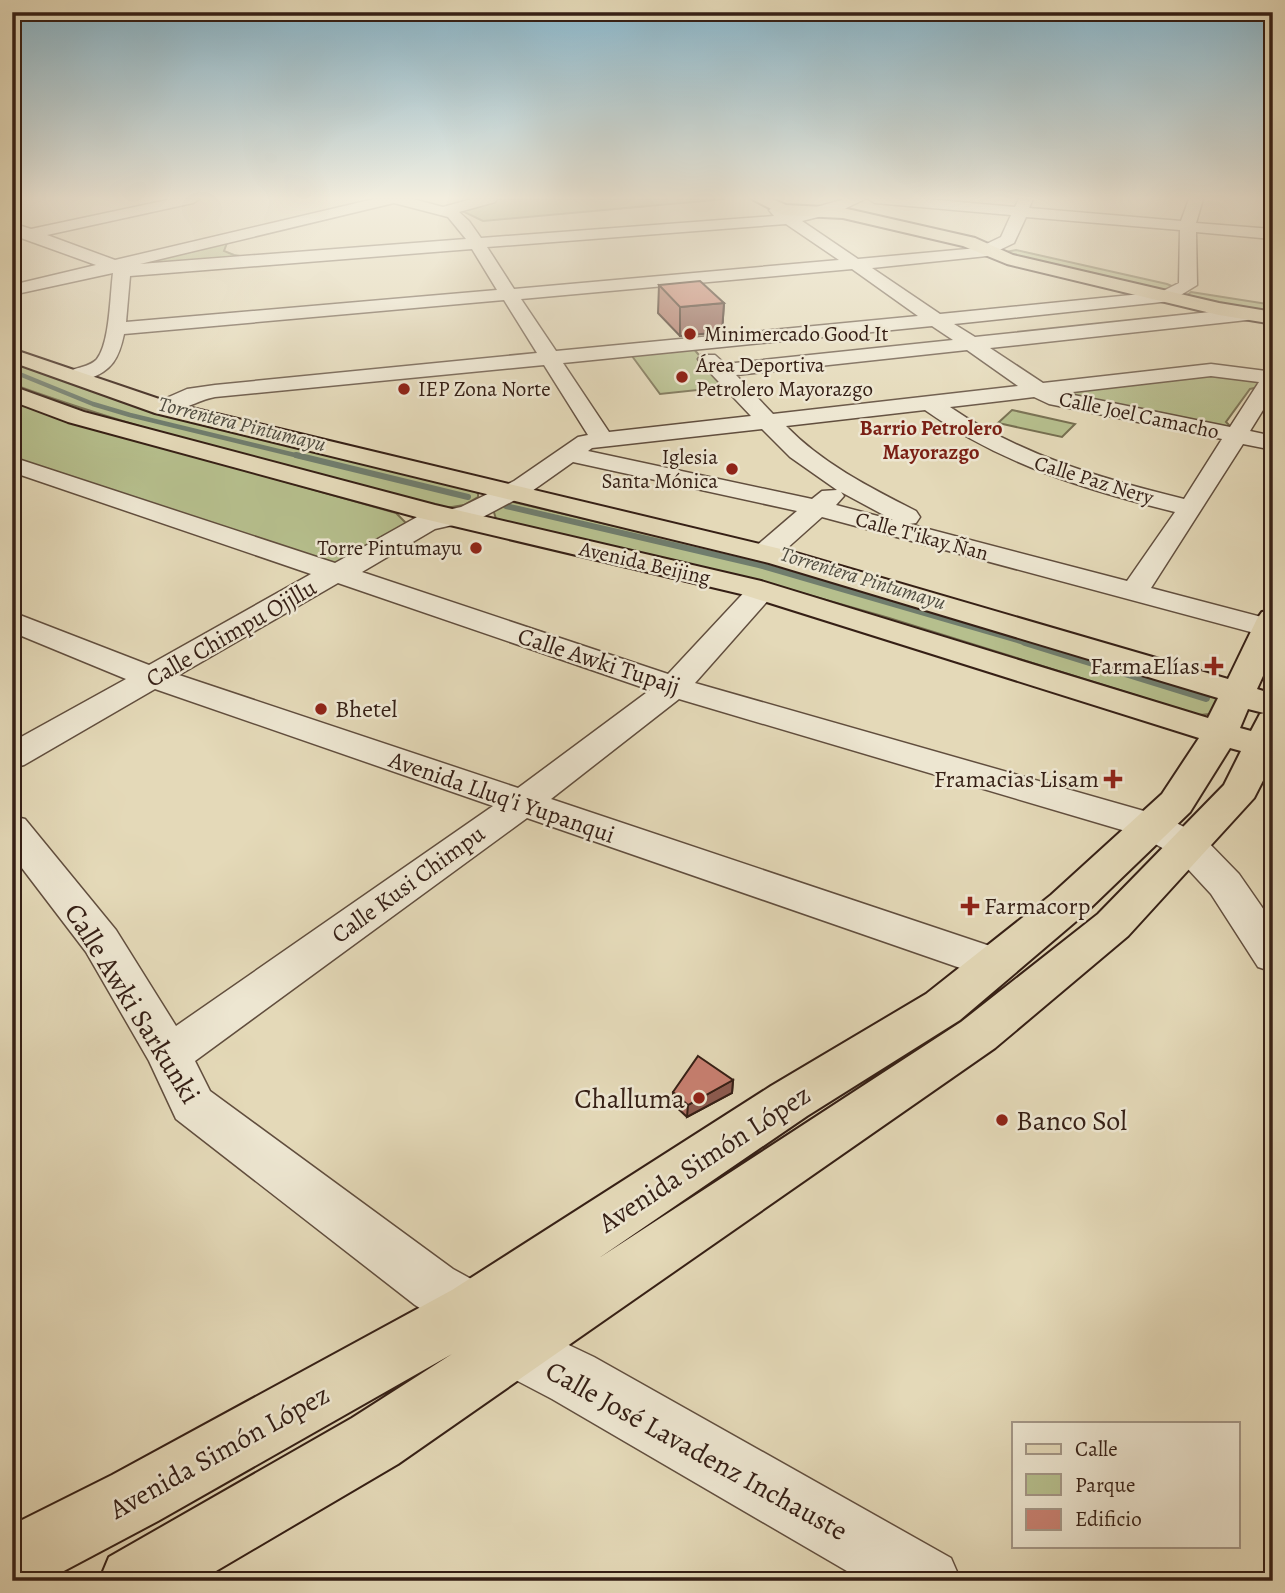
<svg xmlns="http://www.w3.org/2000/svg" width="1285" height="1593" font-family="Alegreya,serif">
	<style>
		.green { fill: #b6bf8d; stroke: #766f51; stroke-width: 2 }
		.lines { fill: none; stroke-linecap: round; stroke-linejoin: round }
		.stream-far2 { stroke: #707d6d; stroke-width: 4.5 }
		.stream-far1 { stroke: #707d6d; stroke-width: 6 }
		.stream { stroke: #707d6d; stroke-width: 8 }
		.minor-casing { stroke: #614e3e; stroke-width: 3 }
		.major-casing { stroke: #351f15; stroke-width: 4 }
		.highway-casing { stroke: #351f15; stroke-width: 4 }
		.minor { fill: #ede6d1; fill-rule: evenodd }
		.major { fill: #e4d9b8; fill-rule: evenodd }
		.highway { fill: #e4d9b8; fill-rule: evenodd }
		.wall { fill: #ac6e61; stroke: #351f15; stroke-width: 2 }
		.shaded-wall { fill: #8c5a4f; stroke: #351f15; stroke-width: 2 }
		.building { fill: #c88071; stroke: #351f15; stroke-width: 2 }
		.poi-dot { fill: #8f2418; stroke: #ede6d1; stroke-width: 2.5 }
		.labels { text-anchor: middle; stroke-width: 5; stroke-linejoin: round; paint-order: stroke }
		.far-poi-label { font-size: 21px; fill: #351f15; stroke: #ede6d1; text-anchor: start }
		.far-street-label { font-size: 21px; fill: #351f15; stroke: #ede6d1 }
		.far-water-label { font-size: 21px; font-style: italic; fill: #524e41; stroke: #ede6d1 }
		.far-neighbourhood-label { font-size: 21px; font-weight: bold; fill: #7a1f14; stroke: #ede6d1 }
		.street-label { font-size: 24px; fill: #351f15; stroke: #ede6d1 }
		.poi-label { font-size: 24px; fill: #351f15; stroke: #ede6d1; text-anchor: end }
		.near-street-label { font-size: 28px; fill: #351f15; stroke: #ede6d1 }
		.near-poi-label { font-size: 28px; fill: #351f15; stroke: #ede6d1; text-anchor: end }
	</style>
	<rect width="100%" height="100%" fill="#e4d9b8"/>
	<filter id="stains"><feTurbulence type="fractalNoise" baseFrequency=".00286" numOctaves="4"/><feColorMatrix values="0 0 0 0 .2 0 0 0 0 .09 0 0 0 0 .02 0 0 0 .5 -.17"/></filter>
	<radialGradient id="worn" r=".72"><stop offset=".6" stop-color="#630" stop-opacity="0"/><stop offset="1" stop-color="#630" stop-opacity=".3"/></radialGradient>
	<!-- green -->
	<g class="green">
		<polygon points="496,199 725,199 483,221 460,210"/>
		<polygon points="234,241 227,243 224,251 234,255 259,259 128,265"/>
		<polygon points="1016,250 1167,284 1174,287 1167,291 1012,258 1005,252"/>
		<polygon points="1191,292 1273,305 1273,315 1186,296"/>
		<polygon points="693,348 726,387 660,394 629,352"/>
		<path d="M12 360 472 490 478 493V497L464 505 446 508C300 470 154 436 12 384Z"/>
		<polygon points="1210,372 1262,379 1259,387 1250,389 1226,422 1232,428 1057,394 1055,391"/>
		<polygon points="12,400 66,420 396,513 406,523 338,566 12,459"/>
		<polygon points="1012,410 1075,424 1062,437 998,423"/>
		<polygon points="509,501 773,563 1219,697 1210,714 1199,715 889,618 757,580 496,519 493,509"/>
	</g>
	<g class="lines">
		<!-- stream-far2 -->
		<polyline class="stream-far2" points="12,371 93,404 130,415 303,457"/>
		<!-- stream-far1 -->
		<g class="stream-far1">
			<polyline points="296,455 468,497"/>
			<polyline points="506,506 759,565 1031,644"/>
		</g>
		<!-- stream -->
		<polyline class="stream" points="1025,642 1206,698"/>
		<!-- minor casing -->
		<g class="minor-casing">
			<path id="minor" d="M172 199H200L193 203 47 235 115 260 374 199H413L443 207 472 199H497L495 202 459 212 469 221 481 238 774 216 769 210 776 206 791 214 845 199H865L838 212 802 221 858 259 978 248 1001 237 1011 215 875 203 868 199H926L1015 207 1019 199H1033L1029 208 1181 221 1189 199H1203L1196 223 1273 229V239L1196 232 1197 285 1171 301 954 324 975 337 1247 308 1254 310 1256 314 1254 318 1247 320 990 348 1043 383 1211 364 1273 372V394L1250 431 1273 436V450L1243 444 1151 588 1273 620V638L822 517 775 559 765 561 755 559 751 553 755 547 797 511 573 462 532 491 479 519 435 529 362 572 668 674 751 585 761 582 771 585 776 591 771 597 695 683 1165 817 1203 837 1239 874 1273 923V972L1258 967 1211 894 1175 855 1139 835 679 699 551 799 996 948 1008 956 1015 967 1008 978C991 984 981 981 966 970L527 818 195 1061 210 1091 453 1269 493 1291 533 1328 594 1357 951 1558 961 1581H864L552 1399 493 1368 453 1329 415 1305 176 1119 149 1061 86 952 12 855V816L25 819 116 930 176 1026 493 806 155 689 24 765 12 768V742L126 679 12 632V612L149 665 311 574 12 472V457L335 563 417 517 461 507 514 481 578 437 588 435 544 365 215 397C196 400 174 417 155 413L152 408 155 403 187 389 215 385 537 353 504 300 124 334C119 358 112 371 88 379 80 382 75 384 67 381L63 377C71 366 88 369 97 359 110 342 110 295 113 273L12 295V285L96 265 21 238 12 233V223L31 229ZM394 203 448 217 466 239 140 264ZM1026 217 1180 230 1179 283 1161 292 940 314 872 268 987 256 1014 243ZM786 224 839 260 514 289 487 247ZM472 249 497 290 126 322 130 276ZM852 269 918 316 556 351 521 299ZM932 326 953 340 725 364 715 355H701L698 359 701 363 751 416 609 432 563 363ZM967 350 1018 386 773 414 736 375ZM1211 376 1259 382 1230 427 1064 393ZM1034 397 1049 404 1222 439 1184 499C1102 479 1020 455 950 407ZM925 410C1001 464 1086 490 1175 512L1127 581 909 524 916 523 920 517 916 511C869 487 823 464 786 426ZM762 429 790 457 837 490 822 491 812 499 588 451 592 448ZM841 492 893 520 836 505 844 496ZM338 583 650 690 518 788 179 675Z"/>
		</g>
		<!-- major casing -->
		<g class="major-casing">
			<path id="major" d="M12 349 171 403 789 551 1228 679 1257 619 1262 612 1273 610V654L1257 689 1273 694V711L1264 713 1248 709 1240 728 1251 731 1260 714 1273 711V761L1254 798 1128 936 995 1048 398 1464 199 1581H99L109 1557 352 1418 452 1354 158 1521 45 1581H12V1525L112 1475 452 1290 771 1086 926 994 1051 895 1162 794 1199 738 741 594 420 518 68 422 12 401V386L84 412 435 505 761 581 1208 718 1218 698 769 563 155 413 12 362ZM1230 748 1241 751 1224 785 1098 914 961 1022 599 1258 807 1116 960 1020 1081 917 1190 812Z"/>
		</g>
		<!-- highway casing -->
		<g class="highway-casing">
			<polygon id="highway" points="752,199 772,199 786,205 843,208 975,238 1013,255 1219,303 1273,312 1273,324 1219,315 1007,264 963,246 843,218 783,215"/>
		</g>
		<!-- minor -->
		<use href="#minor" class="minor"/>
		<!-- major -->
		<use href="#major" class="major"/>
		<!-- highway -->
		<use href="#highway" class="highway"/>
	</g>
	<!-- wall -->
	<g class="wall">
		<polygon points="659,285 724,303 722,332 680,336 658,313"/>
		<polygon points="733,1080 732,1093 687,1117 673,1104 673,1092"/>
	</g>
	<!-- shaded-wall -->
	<g class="shaded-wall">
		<polygon points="724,303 722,332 680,336 680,307"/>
		<polygon points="733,1080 732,1093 687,1117 688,1105"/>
	</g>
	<!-- building -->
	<g class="building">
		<polygon points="700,281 724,303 680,307 659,285"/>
		<polygon points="698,1056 733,1080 688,1105 673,1092"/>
	</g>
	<!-- sky -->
	<linearGradient id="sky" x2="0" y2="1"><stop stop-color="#87b7ce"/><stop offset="0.47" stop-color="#f3eedf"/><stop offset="1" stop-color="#f3eedf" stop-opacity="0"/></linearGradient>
	<rect width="1285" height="422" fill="url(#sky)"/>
	<!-- markers -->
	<g class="poi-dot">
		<circle cx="690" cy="334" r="7"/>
		<circle cx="682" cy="377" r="7"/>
		<circle cx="404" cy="389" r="7"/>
		<circle cx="732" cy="469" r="7"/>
		<circle cx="476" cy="548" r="7"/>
		<path d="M1210.5 655.5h7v7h7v7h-7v7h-7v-7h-7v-7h7z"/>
		<circle cx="321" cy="709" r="7"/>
		<path d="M1109.5 768.5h7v7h7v7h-7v7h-7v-7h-7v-7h7z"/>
		<path d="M966.5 895.5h7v7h7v7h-7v7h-7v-7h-7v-7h7z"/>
		<circle cx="699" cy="1098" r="7"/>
		<circle cx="1002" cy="1120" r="7"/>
	</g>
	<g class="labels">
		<!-- far-poi labels -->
		<g class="far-poi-label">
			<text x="704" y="341">Minimercado Good It</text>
			<text x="696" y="372">Área Deportiva<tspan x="696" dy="24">Petrolero Mayorazgo</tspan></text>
			<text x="418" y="396">IEP Zona Norte</text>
			<text x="718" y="464" text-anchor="end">Iglesia<tspan x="718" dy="24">Santa Mónica</tspan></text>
			<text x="462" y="555" text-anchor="end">Torre Pintumayu</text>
		</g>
		<!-- far-street labels -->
		<g class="far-street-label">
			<text transform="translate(1139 415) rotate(12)" y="7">Calle Joel Camacho</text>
			<text transform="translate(1094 480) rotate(17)" y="7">Calle Paz Nery</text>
			<text transform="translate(922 536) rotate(15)" y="7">Calle T'ikay Ñan</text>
			<text transform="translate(645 563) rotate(13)" y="7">Avenida Beijing</text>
		</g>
		<!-- far-water labels -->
		<g class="far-water-label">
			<text transform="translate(242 424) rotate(14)" y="7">Torrentera Pintumayu</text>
			<text transform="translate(863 578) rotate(17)" y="7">Torrentera Pintumayu</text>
		</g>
		<!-- far-neighbourhood labels -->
		<g class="far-neighbourhood-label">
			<text x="931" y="435">Barrio Petrolero<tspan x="931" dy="24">Mayorazgo</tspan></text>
		</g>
		<!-- street labels -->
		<g class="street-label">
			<text transform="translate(231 633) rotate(-30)" y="8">Calle Chimpu Ojjllu</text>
			<text transform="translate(599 661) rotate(18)" y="8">Calle Awki Tupajj</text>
			<text transform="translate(502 797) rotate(19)" y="8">Avenida Lluq'i Yupanqui</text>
			<text transform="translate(408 884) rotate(-36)" y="8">Calle Kusi Chimpu</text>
		</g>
		<!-- poi labels -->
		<g class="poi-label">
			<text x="1200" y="674">FarmaElías</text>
			<text x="335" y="717" text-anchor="start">Bhetel</text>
			<text x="1099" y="787">Framacias Lisam</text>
			<text x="984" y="914" text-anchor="start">Farmacorp</text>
		</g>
		<!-- near-street labels -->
		<g class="near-street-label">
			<text transform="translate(133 1003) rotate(58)" y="10">Calle Awki Sarkunki</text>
			<text transform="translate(704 1158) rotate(-33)" y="10">Avenida Simón López</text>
			<text transform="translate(697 1450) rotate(29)" y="10">Calle José Lavadenz Inchauste</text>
			<text transform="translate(219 1451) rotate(-29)" y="10">Avenida Simón López</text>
		</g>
		<!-- near-poi labels -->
		<g class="near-poi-label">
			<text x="685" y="1108">Challuma</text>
			<text x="1016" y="1130" text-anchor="start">Banco Sol</text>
		</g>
	</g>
	<!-- margin -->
	<rect width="1285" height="1593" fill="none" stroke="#e4d9b8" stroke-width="42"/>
	<rect x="14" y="14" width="1257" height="1565" fill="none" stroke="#351f15" stroke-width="3.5"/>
	<rect x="21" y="21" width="1243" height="1551" fill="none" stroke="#351f15" stroke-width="2"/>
	<!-- legend -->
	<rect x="1012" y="1422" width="228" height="126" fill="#ede6d1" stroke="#a39686" stroke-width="2"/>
	<rect x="1026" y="1444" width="35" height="10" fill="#e4d9b8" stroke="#a39686" stroke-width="2"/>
	<text x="1075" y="1456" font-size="21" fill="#351f15">Calle</text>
	<rect x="1026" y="1474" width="35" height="21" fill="#b6bf8d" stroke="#a39686" stroke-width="2"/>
	<text x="1075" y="1492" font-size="21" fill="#351f15">Parque</text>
	<rect x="1026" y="1509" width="35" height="21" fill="#c88071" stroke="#a39686" stroke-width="2"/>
	<text x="1075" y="1526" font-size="21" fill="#351f15">Edificio</text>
	<rect width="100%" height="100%" filter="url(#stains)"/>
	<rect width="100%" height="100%" fill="url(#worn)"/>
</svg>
